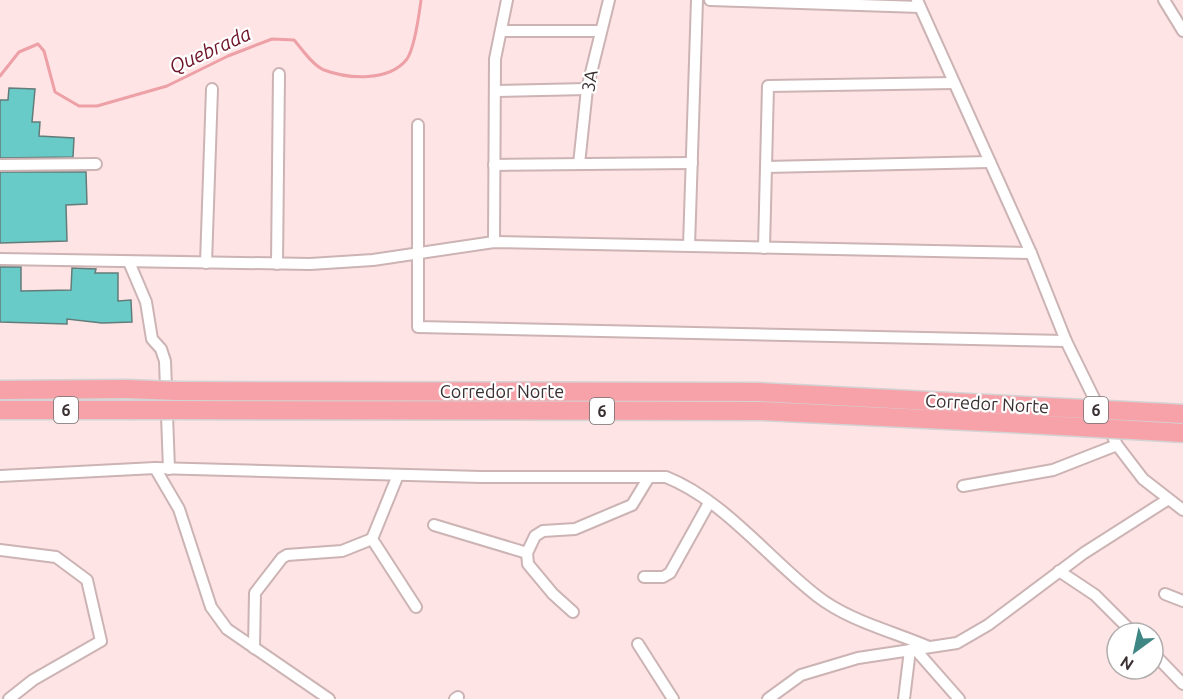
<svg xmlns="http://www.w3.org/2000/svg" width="1183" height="699" font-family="Ubuntu,sans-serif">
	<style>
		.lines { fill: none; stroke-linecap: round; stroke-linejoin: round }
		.stream { stroke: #eea0a7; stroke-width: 3 }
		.building { fill: #68cbc8; stroke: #637c7a; stroke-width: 1.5 }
		.minor-casing { stroke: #ccb3b4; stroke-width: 14 }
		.motorway-casing { stroke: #d4d2d2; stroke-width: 21 }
		.minor { stroke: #fff; stroke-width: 10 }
		.motorway { stroke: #f7a2a9; stroke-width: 18 }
		.motorway-bridge-casing { stroke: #d4d2d2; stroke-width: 21; stroke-linecap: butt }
		.motorway-bridge { stroke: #f7a2a9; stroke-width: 18 }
		.labels { text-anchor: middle; stroke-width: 4.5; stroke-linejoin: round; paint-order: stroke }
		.shield { fill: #fff; stroke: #766f70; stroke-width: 1.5 }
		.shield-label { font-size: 16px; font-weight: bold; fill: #3b3132 }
		.street-label { font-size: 18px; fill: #3b3132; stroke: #fff }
		.water-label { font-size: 20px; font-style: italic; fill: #6e1428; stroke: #fff }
	</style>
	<rect width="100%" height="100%" fill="#fee4e5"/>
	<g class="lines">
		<!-- stream -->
		<path class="stream" d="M0 76 19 52 38 44 44 51 55 92 79 106H97L167 86 228 56 272 39 294 40C302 49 313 66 324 70 348 79 389 82 407 59 415 47 419 15 421 0"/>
	</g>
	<!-- building -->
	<g class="building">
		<polygon points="9,88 35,89 32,122 40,122 39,136 74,138 73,157 0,158 0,100 8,100"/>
		<polygon points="0,172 86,172 87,204 66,205 67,241 0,243"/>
		<polygon points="0,267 21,267 21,291 71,290 72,268 96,269 95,273 118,273 118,301 131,300 132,322 102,323 67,319 67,324 0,322"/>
	</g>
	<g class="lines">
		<!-- minor casing -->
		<g class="minor-casing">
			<g id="minor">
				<polyline points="710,0 920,7"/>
				<polyline points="917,0 1031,253 1066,341 1117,445 1143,479 1183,510"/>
				<polyline points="1164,0 1183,31"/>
				<polyline points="501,31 599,31"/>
				<polyline points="495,91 587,89"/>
				<polyline points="418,125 418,327 1066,341"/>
				<polyline points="579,164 587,89 609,0"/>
				<polyline points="0,165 96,164"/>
				<polyline points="494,165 692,163"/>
				<polyline points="766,167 990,162"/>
				<polyline points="494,242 495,59 507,0"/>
				<polyline points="689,246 697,0"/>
				<polyline points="764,248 768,86 954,83"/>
				<polyline points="0,259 310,264 373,260 494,242 1031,253"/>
				<polyline points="129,262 146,302 152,339 161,349 165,361 169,469"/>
				<polyline points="206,263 212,89"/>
				<polyline points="277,264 279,74"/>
				<polyline points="155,468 179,509 211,607 227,629 329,699"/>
				<polyline points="398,475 372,539 416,607"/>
				<path d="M0 476 155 468 481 477H666C724 500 769 559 817 596 849 621 892 631 929 647"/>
				<polyline points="963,486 1053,470 1117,445"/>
				<polyline points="434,525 527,553"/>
				<polyline points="0,550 56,557 87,580 101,641 33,680 9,699"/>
				<polyline points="1059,571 1095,595 1133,633"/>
				<polyline points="644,577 663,577 670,573 709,503"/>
				<polyline points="1165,594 1183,601"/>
				<polyline points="573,612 553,594 528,564 527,553 535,536 543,531 575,529 632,505 649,477"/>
				<polyline points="638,644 673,699"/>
				<polyline points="254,648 255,593 282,558 287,555 342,551 372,539"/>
				<polyline points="915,649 959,699"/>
				<polyline points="1153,653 1183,684"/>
				<polyline points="455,699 458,697"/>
				<polyline points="768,699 801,675 858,658 957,643 988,625 1084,553 1167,500"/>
				<polyline points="904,699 910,650"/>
			</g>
		</g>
		<!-- motorway casing -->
		<g class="motorway-casing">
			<g id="motorway">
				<polyline points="0,390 127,389"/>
				<polyline points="176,391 758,392 1026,406"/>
				<polyline points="0,410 132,410"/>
				<polyline points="176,410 761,411 1027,424"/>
				<polyline points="1167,413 1183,414"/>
				<polyline points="1167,432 1183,433"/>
			</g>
		</g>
		<!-- minor -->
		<use href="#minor" class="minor"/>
		<!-- motorway -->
		<use href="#motorway" class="motorway"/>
		<!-- motorway-bridge casing -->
		<g class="motorway-bridge-casing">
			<g id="motorway-bridge">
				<polyline points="127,389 176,391"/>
				<polyline points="1026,406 1167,413"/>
				<polyline points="132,410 176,410"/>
				<polyline points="1027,424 1167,432"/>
			</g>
		</g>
		<!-- motorway-bridge -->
		<use href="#motorway-bridge" class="motorway-bridge"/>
	</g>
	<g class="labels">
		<!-- shield labels -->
		<g class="shield">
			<rect x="54" y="397" width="24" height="26" rx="4.5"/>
			<rect x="1084" y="397" width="24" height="26" rx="4.5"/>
			<rect x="590" y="398" width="24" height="26" rx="4.5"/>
		</g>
		<g class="shield-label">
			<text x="66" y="416">6</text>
			<text x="1096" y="416">6</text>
			<text x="602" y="417">6</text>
		</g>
		<!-- street labels -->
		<g class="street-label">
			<text transform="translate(590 81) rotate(-80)" y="6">3A</text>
			<text x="502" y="398">Corredor Norte</text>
			<text transform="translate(987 404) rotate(3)" y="6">Corredor Norte</text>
		</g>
		<!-- water labels -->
		<g class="water-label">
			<text transform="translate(210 50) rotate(-24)" y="7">Quebrada</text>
		</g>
	</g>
	<!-- north arrow -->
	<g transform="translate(1135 651) rotate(213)"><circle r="28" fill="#ffffff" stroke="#b1adad" stroke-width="1.5"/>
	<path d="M0-4.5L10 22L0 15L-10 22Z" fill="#3f8784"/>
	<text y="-9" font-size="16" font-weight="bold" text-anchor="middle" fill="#3b3132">N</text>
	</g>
</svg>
